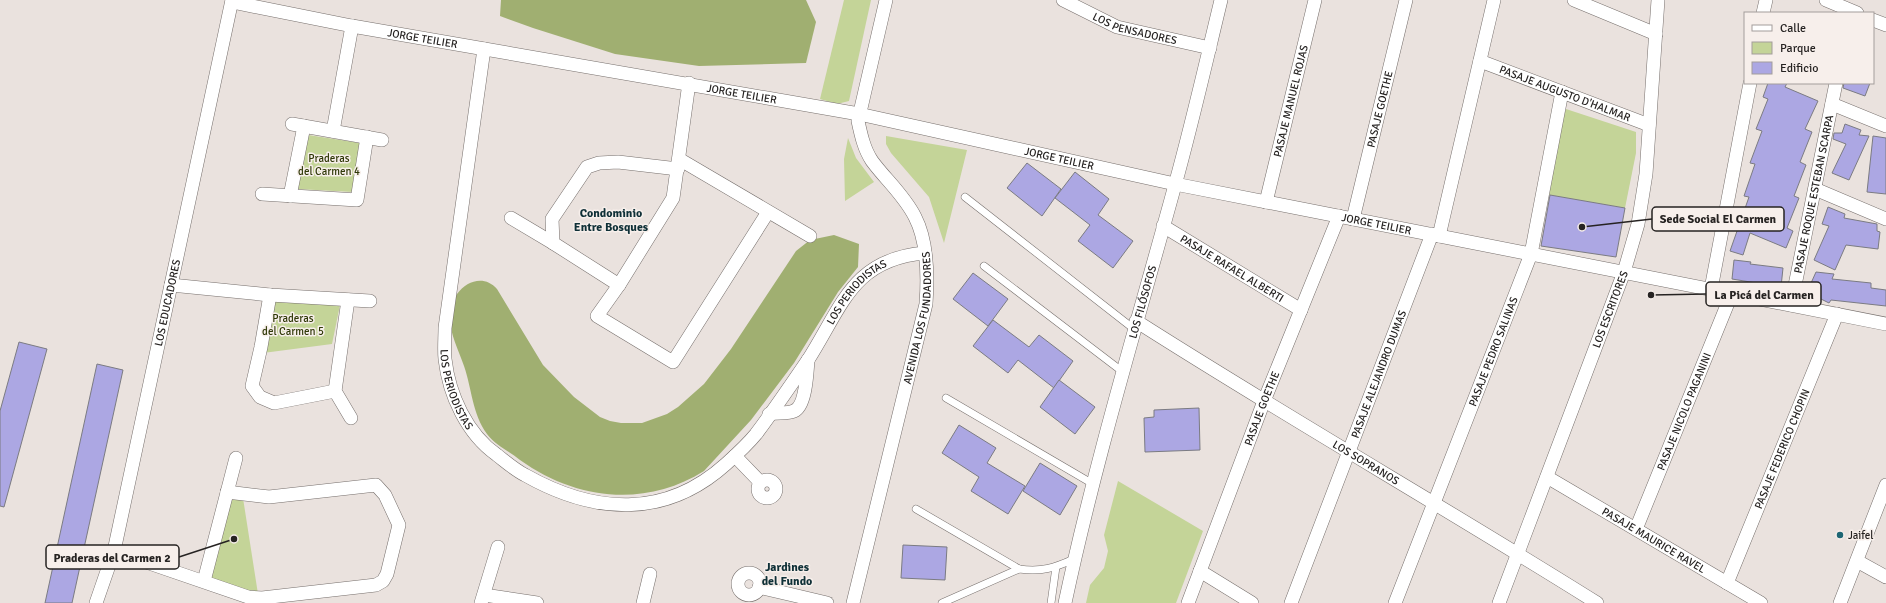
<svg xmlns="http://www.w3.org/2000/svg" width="1886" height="603" font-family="Signika,sans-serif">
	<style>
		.green { fill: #c4d498 }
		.forest { fill: #a0af71 }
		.building { fill: #aca7e3; stroke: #7b7b82 }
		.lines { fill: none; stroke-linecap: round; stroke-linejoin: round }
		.lane-casing { stroke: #766f6c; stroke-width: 8 }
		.street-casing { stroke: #766f6c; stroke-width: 14 }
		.lane { stroke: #fff; stroke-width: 7 }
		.street { stroke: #fff; stroke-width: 13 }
		.poi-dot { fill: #1e6674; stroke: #f7efeb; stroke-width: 1.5 }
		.labels { text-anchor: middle; stroke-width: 3; stroke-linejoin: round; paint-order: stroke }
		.street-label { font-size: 11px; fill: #262322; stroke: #f7efeb }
		.park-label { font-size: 11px; fill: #2f3807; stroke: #f7efeb }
		.poi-label { font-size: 11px; fill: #262322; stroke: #f7efeb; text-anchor: start }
		.neighbourhood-label { font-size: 12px; font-weight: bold; fill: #0f3037; stroke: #f7efeb }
		.leader { fill: none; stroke: #262322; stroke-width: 1.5 }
		.callout-dot { fill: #262322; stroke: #f7efeb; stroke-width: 1.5 }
		.callout { fill: #f7efeb; stroke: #262322; stroke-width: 1.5 }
		.callout-label { font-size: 12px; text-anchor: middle; font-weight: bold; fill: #262322 }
	</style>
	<rect width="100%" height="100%" fill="#eae2de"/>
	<!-- green -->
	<g class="green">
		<polygon points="844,0 871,0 849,101 837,104 820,99"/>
		<polygon points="1566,109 1636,132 1636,153 1625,208 1549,195 1561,124"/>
		<polygon points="308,135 360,143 353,192 297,189"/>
		<polygon points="886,136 967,150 944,243 929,197 891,153 886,144"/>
		<polygon points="848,138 856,158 874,182 845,201 844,159"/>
		<polygon points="274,299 340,305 332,344 263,353"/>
		<polygon points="1118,481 1203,531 1176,603 1086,603 1090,585 1104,568 1108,551 1104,535"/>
		<polygon points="230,496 243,498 258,594 208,579"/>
	</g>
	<!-- forest -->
	<g class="forest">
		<polygon points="501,0 806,0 816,22 806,63 699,66 615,54 533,28 500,16"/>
		<path d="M834 235 859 244 858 267 838 292 794 363 751 420 704 471C645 508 576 500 520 460 509 451 496 446 487 434 472 413 472 389 464 366 456 342 441 320 457 294 467 280 485 275 497 289L543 365 574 397 600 417 610 421 621 423H642L667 414 678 407 704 384 731 349 796 251 810 240Z"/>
	</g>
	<!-- building -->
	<g class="building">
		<polygon points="1768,83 1787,83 1785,87 1818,101 1805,129 1812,132 1800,162 1806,165 1794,196 1799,198 1787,228 1793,231 1786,248 1750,233 1743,255 1730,251 1749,197 1744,196 1755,164 1750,163 1762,131 1756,129 1768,99 1763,97"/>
		<polygon points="1844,83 1870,83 1865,96 1843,88"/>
		<polygon points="1845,124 1861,130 1859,135 1869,136 1849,180 1832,173 1846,144 1833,139 1834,133 1842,133"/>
		<polygon points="1873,136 1886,138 1886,194 1867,192"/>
		<polygon points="1027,163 1061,189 1042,216 1007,188"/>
		<polygon points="1075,172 1109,199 1098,215 1133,241 1113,268 1078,241 1090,225 1055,198"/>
		<polygon points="1550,195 1625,208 1616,257 1541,246"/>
		<polygon points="1828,207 1845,214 1844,218 1877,224 1877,231 1880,232 1878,249 1846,245 1835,270 1814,260 1829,226 1822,224"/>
		<polygon points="1734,260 1751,262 1750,264 1783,268 1781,287 1732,279"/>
		<polygon points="1816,272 1834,274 1832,279 1871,283 1871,288 1886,290 1886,306 1831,300 1829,303 1807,292"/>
		<polygon points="973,273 1008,299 988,326 953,299"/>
		<polygon points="993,320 1029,347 1039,335 1073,361 1054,388 1018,360 1008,373 973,346"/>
		<polygon points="19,342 47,349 4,507 0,506 0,411"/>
		<polygon points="97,364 123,370 72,603 45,603"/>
		<polygon points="1059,380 1095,407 1075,434 1040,407"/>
		<polygon points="1199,408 1200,450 1145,452 1144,418 1154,417 1154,410"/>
		<polygon points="959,425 996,448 987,463 1025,486 1008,514 971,491 979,477 942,453"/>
		<polygon points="1040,463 1077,486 1060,515 1023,491"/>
		<polygon points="903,545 947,547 945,580 901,578"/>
	</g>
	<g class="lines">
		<!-- lane casing -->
		<g class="lane-casing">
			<g id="lane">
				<polyline points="965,197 1134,329"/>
				<polyline points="984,266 1123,372"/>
				<polyline points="946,398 1093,484"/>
				<path d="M916 509 1019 569C1042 572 1054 568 1074 559"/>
				<polyline points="942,603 1019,569"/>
				<polyline points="1051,603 1056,567"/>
			</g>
		</g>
		<!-- street casing -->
		<g class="street-casing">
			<g id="street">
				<path id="s1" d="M1063 0 1117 27 1210 48"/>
				<polyline points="1574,0 1656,34"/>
				<polyline points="1826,0 1857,13"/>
				<path id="s2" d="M232 2 352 26 859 114 1175 184 1886 324"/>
				<polyline points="1763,13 1766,0"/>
				<polyline points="1873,20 1886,25"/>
				<path id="s3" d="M484 49 445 328C445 338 444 349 445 359 449 395 467 434 497 455 506 462 515 470 525 475 594 514 665 519 726 464 736 455 747 445 756 434 774 410 791 385 808 360 842 307 852 259 925 253"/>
				<path id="s4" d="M1480 61 1649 125"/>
				<polyline points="689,83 673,198 619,285 597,316 673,362 768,212"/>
				<polyline points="1832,104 1886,126"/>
				<polyline points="292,124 382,140"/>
				<polyline points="333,131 352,26"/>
				<polyline points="679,159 810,236"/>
				<polyline points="1815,189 1886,219"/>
				<polyline points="262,194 357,200 367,137"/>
				<polyline points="290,196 304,126"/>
				<path id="s5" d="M1266 202 1315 0"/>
				<polyline points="511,218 553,243"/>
				<path id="s6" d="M1353 219 1406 0"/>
				<path id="s7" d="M1163 226 1301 310"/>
				<polyline points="1439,236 1494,0"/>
				<polyline points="171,285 270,295 370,301"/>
				<polyline points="619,285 553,243 552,219 587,167 599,163 618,162 678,169"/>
				<polyline points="1711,289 1750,83"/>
				<polyline points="270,295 261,347 252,386 260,397 274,403 335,391"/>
				<polyline points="348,300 335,391 351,418"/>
				<path id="s8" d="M1791 305 1836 83"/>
				<path id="s9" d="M1136 321C1288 418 1444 507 1597 603"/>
				<path d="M769 414C777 412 787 414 794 411 806 406 807 372 808 360"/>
				<polyline points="735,456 760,482"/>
				<path id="s10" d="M1547 477 1761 603"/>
				<circle cx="767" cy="489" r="9"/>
				<path id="s11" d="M1636 529 1732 293"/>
				<polyline points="114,551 248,597 262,598 376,585 383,581 387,574 399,525 385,495 376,485 269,497 227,492"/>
				<polyline points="1857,561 1886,577"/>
				<polyline points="1200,571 1252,603"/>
				<circle cx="749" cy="584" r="11"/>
				<polyline points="204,581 236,458"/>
				<path id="s12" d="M1727 583 1837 314"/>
				<polyline points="759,587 827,603"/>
				<polyline points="484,595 537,603"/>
				<path id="s13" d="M96 603 114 551 232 0"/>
				<polyline points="481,603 498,547"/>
				<polyline points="643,603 650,574"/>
				<path id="s14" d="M853 603 926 304C928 276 928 242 915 217 904 195 886 180 872 161 864 149 861 135 858 121L886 0"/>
				<path id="s15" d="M1065 603C1095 462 1137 324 1175 185 1192 124 1206 62 1221 0"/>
				<path id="s16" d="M1188 603 1264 401 1339 216"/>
				<path id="s17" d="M1291 603 1432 234"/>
				<path id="s18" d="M1395 603 1531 254 1562 92"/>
				<path id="s19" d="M1499 603 1624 272 1638 224 1646 174 1658 0"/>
				<polyline points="1840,603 1886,485"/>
			</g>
		</g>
		<!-- lane -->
		<use href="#lane" class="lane"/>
		<!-- street -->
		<use href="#street" class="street"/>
	</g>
	<!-- markers -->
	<circle class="poi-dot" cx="1840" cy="535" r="4"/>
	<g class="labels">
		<!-- street labels -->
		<g class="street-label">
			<text dy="4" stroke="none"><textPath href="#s1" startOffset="78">LOS PENSADORES</textPath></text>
			<text dy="4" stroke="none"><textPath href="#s2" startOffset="194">JORGE TEILIER</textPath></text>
			<text dy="4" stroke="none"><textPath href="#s2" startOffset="518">JORGE TEILIER</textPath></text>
			<text dy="4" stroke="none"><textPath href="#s4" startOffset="91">PASAJE AUGUSTO D'HALMAR</textPath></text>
			<text dy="4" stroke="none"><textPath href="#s5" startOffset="104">PASAJE MANUEL ROJAS</textPath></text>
			<text dy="4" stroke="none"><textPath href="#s6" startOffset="113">PASAJE GOETHE</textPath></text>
			<text dy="4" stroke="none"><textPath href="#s2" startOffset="842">JORGE TEILIER</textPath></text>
			<text dy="4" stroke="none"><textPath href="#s8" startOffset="113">PASAJE ROQUE ESTEBAN SCARPA</textPath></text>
			<text dy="4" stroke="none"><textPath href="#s2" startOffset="1166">JORGE TEILIER</textPath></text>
			<text dy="4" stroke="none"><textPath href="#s7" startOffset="81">PASAJE RAFAEL ALBERTI</textPath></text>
			<text dy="4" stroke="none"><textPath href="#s3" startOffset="894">LOS PERIODISTAS</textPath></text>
			<text dy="4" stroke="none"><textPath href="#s15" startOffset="311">LOS FILÓSOFOS</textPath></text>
			<text dy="4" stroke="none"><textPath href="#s13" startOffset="309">LOS EDUCADORES</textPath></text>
			<text dy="4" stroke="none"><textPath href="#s19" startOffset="314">LOS ESCRITORES</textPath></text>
			<text dy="4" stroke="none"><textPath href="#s14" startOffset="293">AVENIDA LOS FUNDADORES</textPath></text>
			<text dy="4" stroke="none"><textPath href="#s18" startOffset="270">PASAJE PEDRO SALINAS</textPath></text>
			<text dy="4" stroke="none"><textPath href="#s17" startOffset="245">PASAJE ALEJANDRO DUMAS</textPath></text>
			<text dy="4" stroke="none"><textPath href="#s3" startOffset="345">LOS PERIODISTAS</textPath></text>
			<text dy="4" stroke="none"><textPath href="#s16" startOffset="208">PASAJE GOETHE</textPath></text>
			<text dy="4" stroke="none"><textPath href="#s11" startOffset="127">PASAJE NICOLO PAGANINI</textPath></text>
			<text dy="4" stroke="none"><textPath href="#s12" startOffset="145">PASAJE FEDERICO CHOPIN</textPath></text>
			<text dy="4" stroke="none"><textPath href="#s9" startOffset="270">LOS SOPRANOS</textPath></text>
			<text dy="4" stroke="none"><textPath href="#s10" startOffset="124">PASAJE MAURICE RAVEL</textPath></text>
		</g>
		<!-- park labels -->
		<g class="park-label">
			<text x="329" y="162">Praderas<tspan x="329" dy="13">del Carmen 4</tspan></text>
			<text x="293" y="322">Praderas<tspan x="293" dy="13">del Carmen 5</tspan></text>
		</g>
		<!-- poi labels -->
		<g class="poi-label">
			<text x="1848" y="539">Jaifel</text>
		</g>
		<!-- neighbourhood labels -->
		<g class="neighbourhood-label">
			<text x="611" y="217">Condominio<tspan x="611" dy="14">Entre Bosques</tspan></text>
			<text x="787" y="571">Jardines<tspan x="787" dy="14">del Fundo</tspan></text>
		</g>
	</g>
	<!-- callouts -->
	<path class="leader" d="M1582 227L1652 219M1651 295L1706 294M234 539L179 557"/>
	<g class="callout-dot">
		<circle cx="1582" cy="227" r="4"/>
		<circle cx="1651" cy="295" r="4"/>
		<circle cx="234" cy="539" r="4"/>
	</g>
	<g class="callout">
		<rect x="1652" y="207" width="132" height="24" rx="4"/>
		<rect x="1706" y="282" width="115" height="24" rx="4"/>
		<rect x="46" y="545" width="133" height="24" rx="4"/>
	</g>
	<g class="callout-label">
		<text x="1718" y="223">Sede Social El Carmen</text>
		<text x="1764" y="299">La Picá del Carmen</text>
		<text x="112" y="562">Praderas del Carmen 2</text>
	</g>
	<!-- legend -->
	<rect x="1744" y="12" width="130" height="72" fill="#f7efeb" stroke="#a39d9b"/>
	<rect x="1752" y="25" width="20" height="6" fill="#ffffff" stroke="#a39d9b"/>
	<text x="1780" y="32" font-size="12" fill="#262322">Calle</text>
	<rect x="1752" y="42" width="20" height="12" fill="#c4d498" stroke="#a39d9b"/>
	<text x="1780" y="52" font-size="12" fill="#262322">Parque</text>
	<rect x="1752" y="62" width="20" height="12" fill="#aca7e3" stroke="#a39d9b"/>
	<text x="1780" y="72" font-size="12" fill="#262322">Edificio</text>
</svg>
